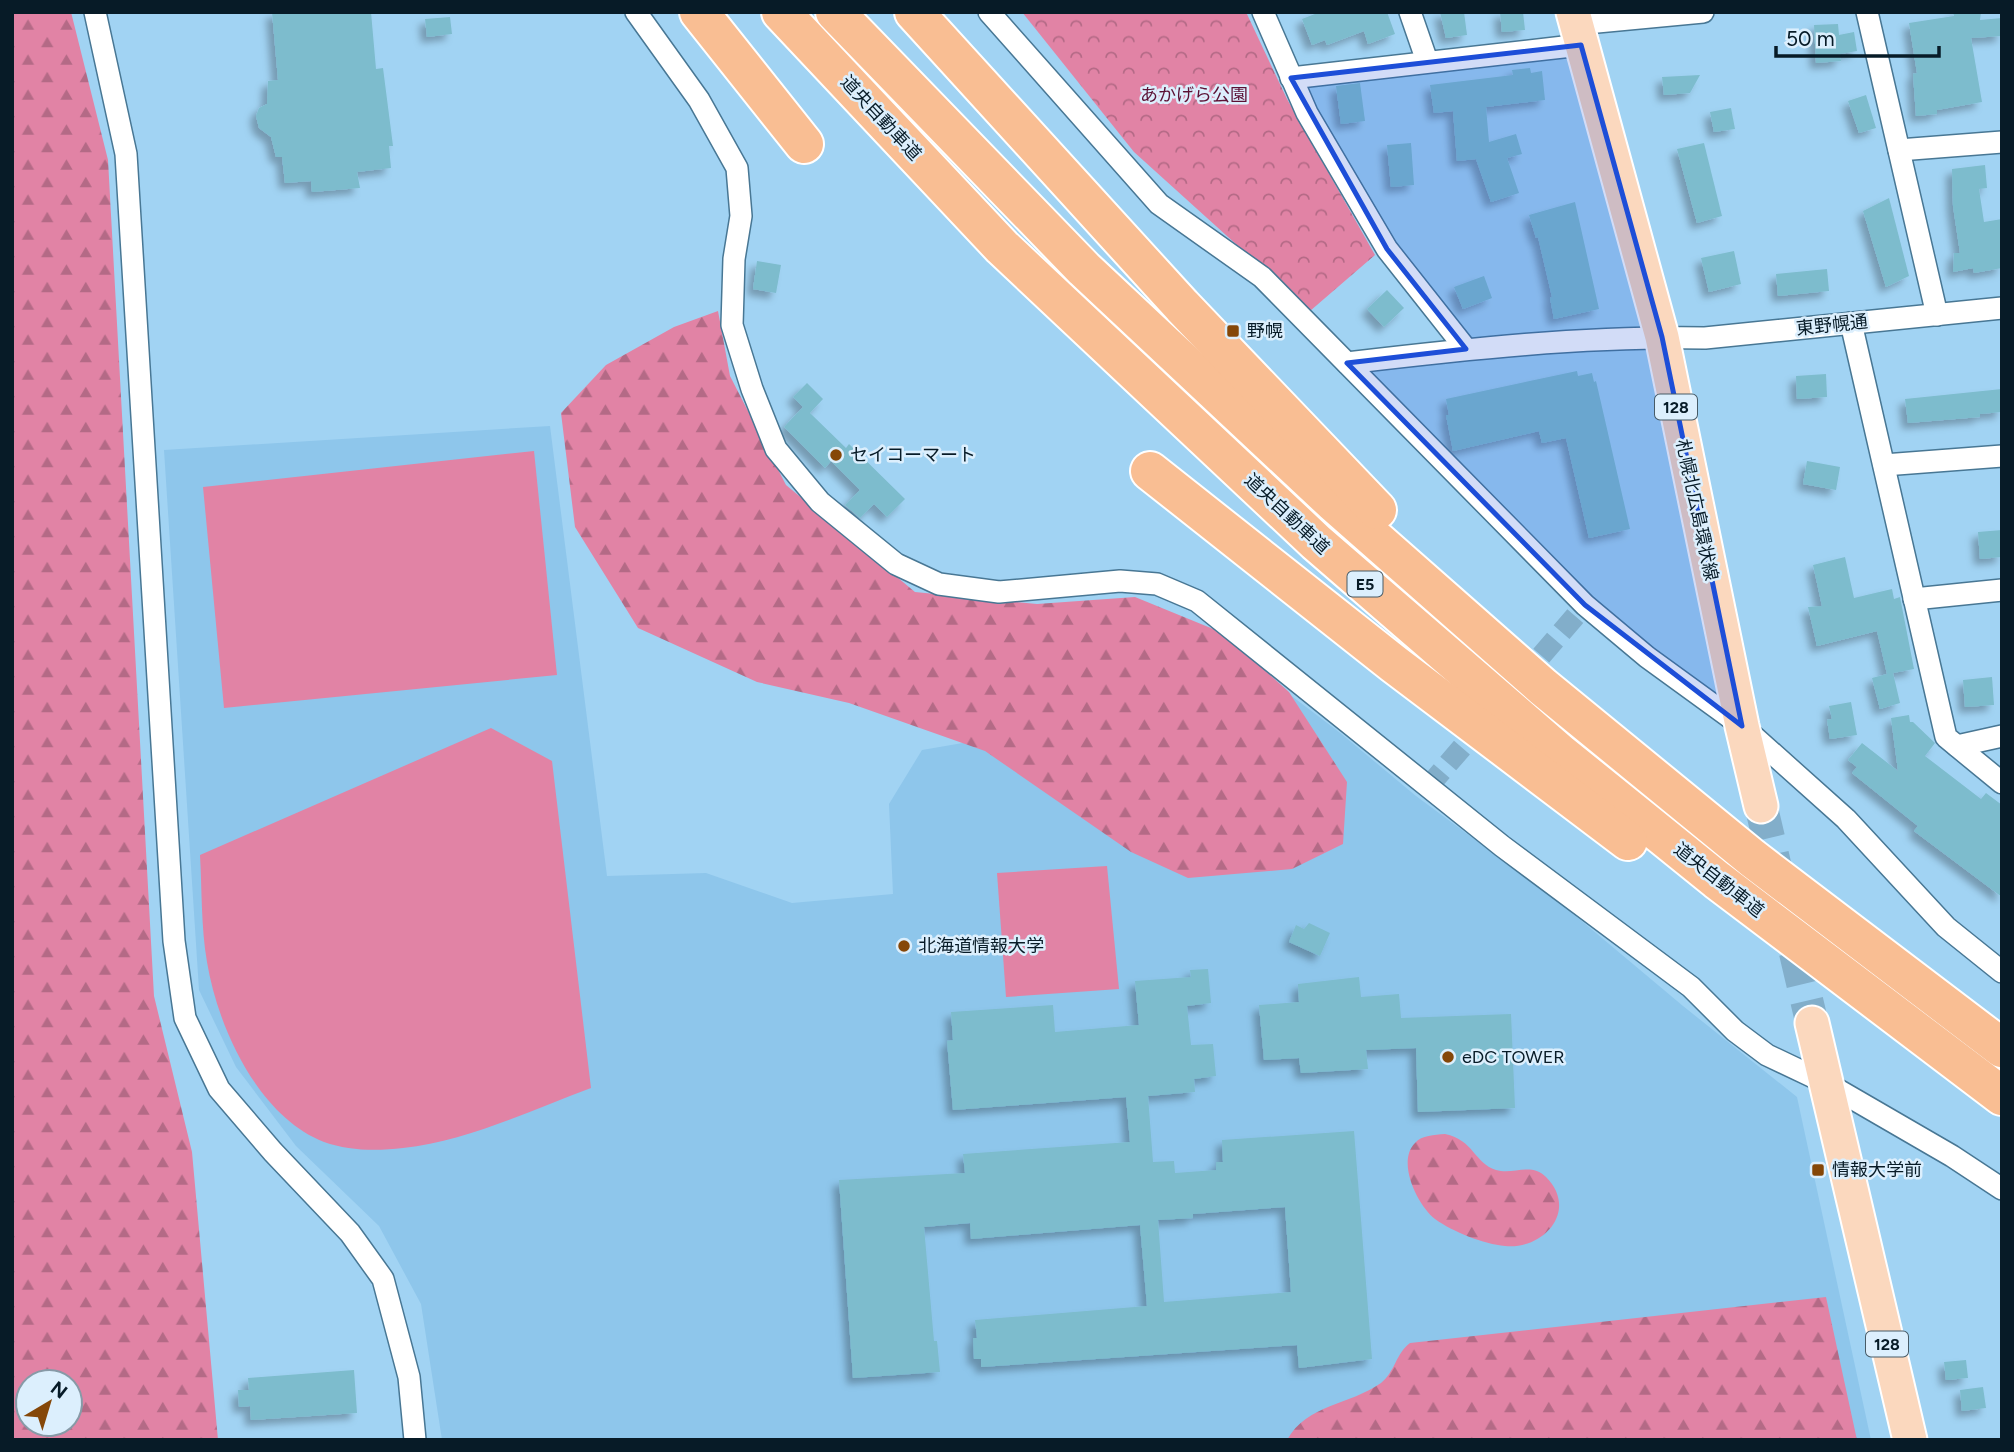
<svg xmlns="http://www.w3.org/2000/svg" width="2014" height="1452" font-family="Figtree,'Noto Sans JP',sans-serif">
	<style>
		.built { fill: #8ec6eb }
		.forest { fill: url(#forest-firs); fill-rule: evenodd }
		.park { fill: url(#park-crowns) }
		.garden { fill: #e183a5 }
		.building { fill: #7dbccd; fill-rule: evenodd; filter: url(#shadow) }
		.lines { fill: none; stroke-linecap: round; stroke-linejoin: round }
		.street-tunnel { stroke: #82aeca; stroke-width: 21; stroke-dasharray: 21 10; stroke-linecap: butt }
		.primary-tunnel { stroke: #82aeca; stroke-width: 33; stroke-dasharray: 33 17; stroke-linecap: butt }
		.street-casing { stroke: #487794; stroke-width: 24 }
		.primary-casing { stroke: #fff; stroke-width: 37 }
		.highway-casing { stroke: #fff; stroke-width: 42 }
		.street { stroke: #fff; stroke-width: 21 }
		.primary { stroke: #fbd8be; stroke-width: 33 }
		.highway { stroke: #f9be93; stroke-width: 38 }
		.marked { fill: #1d4ed8; fill-opacity: 0.2; stroke: #1d4ed8; stroke-width: 5; stroke-linejoin: round }
		.poi-dot { fill: #854708; stroke: #dceffd; stroke-width: 2.5 }
		.labels { text-anchor: middle; stroke-width: 5; stroke-linejoin: round; paint-order: stroke }
		.shield { fill: #dceffd; stroke: #475b67; stroke-width: 2 }
		.shield-label { font-size: 16px; font-weight: bold; fill: #071b27 }
		.park-label { font-size: 18px; fill: #5b1134; stroke: #dceffd }
		.street-label { font-size: 18px; fill: #071b27; stroke: #dceffd }
		.poi-label { font-size: 18px; fill: #071b27; stroke: #dceffd; text-anchor: start }
	</style>
	<defs>
		<pattern id="forest-firs" width="22" height="20" patternUnits="userSpaceOnUse" patternTransform="scale(1.75)"><rect width="22" height="20" fill="#e183a5"/><path d="M5 1l3.5 6h-7zM16 11l3.5 6h-7z" fill="#b46a86"/></pattern>
		<pattern id="park-crowns" width="20" height="18" patternUnits="userSpaceOnUse" patternTransform="scale(1.75)"><rect width="20" height="18" fill="#e183a5"/><path d="M2 6a3 3 0 1 1 6 0M12 15a3 3 0 1 1 6 0" fill="none" stroke="#b46a86"/></pattern>
		<filter id="shadow"><feDropShadow dx="-6" dy="6" stdDeviation="3.5" flood-color="#0004"/></filter>
	</defs>
	<rect width="100%" height="100%" fill="#a1d3f3"/>
	<!-- built -->
	<polygon class="built" points="550,426 607,876 706,873 792,903 893,894 889,804 922,750 1015,734 1218,640 1339,732 1416,796 1559,902 1683,1006 1797,1097 1871,1440 442,1440 421,1304 379,1226 296,1146 236,1067 199,990 164,450"/>
	<!-- forest -->
	<g class="forest">
		<path d="M12 12H71L108 160 154 996 192 1152 218 1440H12ZM70 1382V1424H28V1382Z"/>
		<polygon points="718,311 730,376 786,485 915,592 1037,604 1135,597 1223,633 1289,692 1347,782 1343,844 1292,869 1188,878 1131,852 985,751 849,703 757,682 638,628 575,527 561,413 606,365 674,327"/>
		<path d="M1445 1134C1474 1140 1474 1163 1496 1170 1514 1175 1531 1162 1546 1177 1579 1210 1544 1250 1505 1246 1484 1244 1453 1232 1435 1219 1418 1206 1396 1162 1415 1143 1422 1135 1434 1135 1445 1134Z"/>
		<path d="M1826 1297 1857 1440H1287C1307 1404 1350 1405 1381 1383 1395 1372 1396 1353 1410 1343Z"/>
	</g>
	<!-- park -->
	<polygon class="park" points="1022,12 1246,12 1287,99 1375,255 1310,311 1134,152"/>
	<!-- garden -->
	<g class="garden">
		<polygon points="534,451 557,675 224,708 203,487"/>
		<path d="M491 728 552 761 591 1088C531 1110 468 1141 403 1148 377 1151 349 1151 324 1142 258 1116 218 1028 207 962 201 927 202 890 200 855Z"/>
		<polygon points="1107,866 1119,989 1006,997 997,873"/>
	</g>
	<!-- building -->
	<g class="building">
		<polygon points="272,12 371,12 376,69 383,68 393,146 389,146 391,168 357,172 360,188 312,192 311,181 285,183 282,157 276,157 271,137 259,128 256,116 259,108 267,104 268,81 278,80"/>
		<polygon points="1320,12 1387,12 1395,34 1368,44 1364,31 1327,45 1325,40 1312,45 1302,19"/>
		<polygon points="1440,12 1464,12 1467,35 1446,38"/>
		<polygon points="1500,12 1523,12 1525,30 1502,32"/>
		<polygon points="1953,12 1981,12 1980,20 2002,18 2002,36 1971,38 1982,102 1937,110 1937,114 1916,116 1913,74 1917,73 1909,23 1954,16"/>
		<polygon points="450,17 452,34 427,37 425,19"/>
		<polygon points="1838,24 1839,35 1854,32 1857,51 1840,54 1841,61 1816,63 1814,25"/>
		<polygon points="1530,68 1531,73 1542,71 1545,100 1486,107 1489,142 1516,134 1522,154 1507,158 1519,193 1491,202 1476,159 1457,161 1453,111 1434,113 1430,85 1513,75 1512,70"/>
		<polygon points="1700,75 1690,93 1664,95 1662,77"/>
		<polygon points="1360,83 1365,121 1341,124 1336,86"/>
		<polygon points="1866,95 1876,128 1859,133 1848,101"/>
		<polygon points="1731,108 1735,129 1714,132 1710,112"/>
		<polygon points="1411,143 1414,185 1391,187 1387,145"/>
		<polygon points="1704,143 1722,216 1697,223 1677,149"/>
		<polygon points="1985,165 1987,188 1979,189 1984,222 2002,219 2002,268 1974,273 1973,268 1953,272 1954,253 1960,253 1953,206 1952,169"/>
		<polygon points="1889,198 1909,276 1886,287 1863,211"/>
		<polygon points="1575,202 1599,309 1554,319 1550,298 1552,297 1538,237 1536,238 1529,215"/>
		<polygon points="1734,251 1741,284 1709,292 1701,258"/>
		<polygon points="757,261 781,265 776,293 753,289"/>
		<polygon points="1827,269 1829,291 1778,296 1776,274"/>
		<polygon points="1484,276 1492,298 1463,309 1454,287"/>
		<polygon points="1387,290 1404,308 1384,327 1367,309"/>
		<polygon points="1577,371 1578,376 1592,373 1594,382 1596,381 1630,529 1589,538 1566,438 1542,443 1539,431 1453,451 1446,415 1449,415 1446,399"/>
		<polygon points="1826,374 1827,397 1797,399 1796,376"/>
		<polygon points="807,383 823,399 810,413 846,448 849,444 905,499 887,517 874,504 860,518 845,505 860,490 831,461 825,468 784,427 803,407 793,397"/>
		<polygon points="2002,389 2002,412 1980,414 1980,417 1908,423 1905,399"/>
		<polygon points="1807,461 1840,467 1836,490 1803,484"/>
		<polygon points="2002,530 2002,557 1980,559 1978,532"/>
		<polygon points="1845,557 1854,598 1892,589 1894,599 1900,597 1914,669 1893,673 1900,703 1880,709 1872,678 1891,673 1887,674 1877,631 1817,646 1808,607 1822,606 1813,565"/>
		<polygon points="1992,677 1994,705 1965,707 1963,680"/>
		<polygon points="1851,702 1857,735 1830,739 1827,720 1832,719 1829,706"/>
		<polygon points="1909,715 1910,722 1913,722 1935,743 1925,756 1981,799 1986,793 2002,805 2002,897 1914,831 1918,826 1852,773 1857,767 1848,760 1862,743 1898,771 1891,718"/>
		<polygon points="1309,923 1330,933 1320,956 1289,942 1296,925 1304,929"/>
		<path d="M1208 969 1211 1003 1187 1006 1191 1045 1213 1044 1216 1076 1194 1079 1195 1092 1148 1096 1153 1162 1174 1161 1175 1173 1216 1170V1162H1223L1222 1140 1354 1131 1372 1359 1299 1368 1297 1345 981 1367V1359H974L973 1338H977L975 1320 1147 1306 1140 1225 971 1239 970 1223 924 1227 934 1341H937L940 1372 853 1378 839 1180 965 1173 963 1154 1130 1142 1126 1097 953 1110 947 1041 953 1040 951 1012 1053 1005 1055 1032 1139 1025 1135 981 1191 977 1190 970ZM1285 1207 1291 1292 1164 1302 1158 1220 1193 1218V1214Z"/>
		<polygon points="1359,977 1361,997 1399,994 1401,1018 1511,1014 1515,1108 1418,1112 1416,1048 1366,1050 1368,1069 1301,1073 1299,1058 1264,1060 1259,1005 1299,1002 1298,984"/>
		<polygon points="1966,1360 1968,1378 1946,1380 1944,1362"/>
		<polygon points="354,1370 357,1413 251,1420 250,1406 239,1407 238,1390 249,1390 248,1378"/>
		<polygon points="1983,1387 1986,1408 1962,1411 1960,1390"/>
	</g>
	<g class="lines">
		<!-- street-tunnel -->
		<g class="street-tunnel">
			<polyline points="1521,679 1585,605"/>
			<polyline points="1428,787 1484,722"/>
		</g>
		<!-- primary-tunnel -->
		<polyline class="primary-tunnel" points="1761,806 1812,1023"/>
		<!-- street casing -->
		<g class="street-casing">
			<g id="street">
				<polyline points="95,12 126,154 174,941 185,1018 219,1089 273,1152 350,1233 383,1279 409,1377 415,1440"/>
				<polyline points="636,12 699,100 737,168 741,216 734,259 732,325 752,389 776,449 820,502 896,564 939,584 999,592 1120,581 1157,584 1197,601 1502,846 1691,987 1735,1031 1767,1055 1826,1083 1952,1156 2002,1189"/>
				<polyline points="989,12 1159,204 1262,277 1585,605 1647,657 1742,726 1846,819 1946,927 2002,972"/>
				<polyline points="1263,12 1307,113 1387,249 1466,349"/>
				<polyline points="1410,12 1427,61"/>
				<polyline points="1867,12 1937,315"/>
				<polyline points="1576,24 1703,12"/>
				<polyline points="1291,78 1581,45"/>
				<polyline points="1899,150 2002,142"/>
				<polyline points="1851,323 1946,737 2002,783"/>
				<path d="M1347 363C1465 349 1585 336 1705 338L2002 308"/>
				<polyline points="1884,465 2002,456"/>
				<polyline points="1914,599 2002,590"/>
				<polyline points="1957,746 2002,736"/>
			</g>
		</g>
		<!-- primary casing -->
		<g class="primary-casing">
			<g id="primary">
				<polyline points="1573,12 1662,337 1742,726 1761,806"/>
				<polyline points="1812,1023 1910,1440"/>
			</g>
		</g>
		<!-- highway casing -->
		<g class="highway-casing">
			<g id="highway">
				<polyline points="699,12 804,144"/>
				<polyline points="781,12 1002,247 1316,542 1561,754 1717,880 2002,1096"/>
				<polyline points="835,12 1084,269 1333,502 1543,687 1752,858 2002,1048"/>
				<polyline points="914,12 1182,306 1377,510"/>
				<polyline points="1150,471 1394,664 1628,841"/>
			</g>
		</g>
		<!-- street -->
		<use href="#street" class="street"/>
		<!-- primary -->
		<use href="#primary" class="primary"/>
		<!-- highway -->
		<use href="#highway" class="highway"/>
	</g>
	<!-- marked area -->
	<path class="marked" d="M1581 45 1662 337 1742 726 1585 605 1347 363 1466 349 1387 249 1291 78Z"/>
	<!-- markers -->
	<g class="poi-dot">
		<rect x="1226" y="324" width="14" height="14" rx="3.5"/>
		<circle cx="836" cy="455" r="7"/>
		<circle cx="904" cy="946" r="7"/>
		<circle cx="1448" cy="1057" r="7"/>
		<rect x="1811" y="1163" width="14" height="14" rx="3.5"/>
	</g>
	<g class="labels">
		<!-- shield labels -->
		<g class="shield">
			<rect x="1655" y="394.5" width="42" height="25" rx="5"/>
			<rect x="1347.5" y="571.5" width="35" height="25" rx="5"/>
			<rect x="1866" y="1331.5" width="42" height="25" rx="5"/>
		</g>
		<g class="shield-label">
			<text x="1676" y="413">128</text>
			<text x="1365" y="590">E5</text>
			<text x="1887" y="1350">128</text>
		</g>
		<!-- park labels -->
		<g class="park-label">
			<text x="1194" y="101">あかげら公園</text>
		</g>
		<!-- street labels -->
		<g class="street-label">
			<text transform="translate(881 118) rotate(47)" y="6">道央自動車道</text>
			<text transform="translate(1832 325) rotate(-6)" y="6">東野幌通</text>
			<text transform="translate(1697 510) rotate(78)" y="6">札幌北広島環状線</text>
			<text transform="translate(1287 514) rotate(43)" y="6">道央自動車道</text>
			<text transform="translate(1719 880) rotate(38)" y="6">道央自動車道</text>
		</g>
		<!-- poi labels -->
		<g class="poi-label">
			<text x="1247" y="337">野幌</text>
			<text x="850" y="461">セイコーマート</text>
			<text x="918" y="952">北海道情報大学</text>
			<text x="1462" y="1063">eDC TOWER</text>
			<text x="1832" y="1176">情報大学前</text>
		</g>
	</g>
	<!-- border -->
	<rect width="2014" height="1452" fill="none" stroke="#071b27" stroke-width="28"/>
	<!-- north arrow -->
	<g transform="translate(49 1403) rotate(38)"><circle r="33" fill="#dceffd" stroke="#879aa7" stroke-width="2"/>
	<path d="M0-5L12 26L0 18L-12 26Z" fill="#854708"/>
	<text y="-10" font-size="19" font-weight="bold" text-anchor="middle" fill="#071b27">N</text>
	</g>
	<!-- scale -->
	<path d="M1776 46v10h163v-10" fill="none" stroke="#071b27" stroke-width="3.5"/>
	<text x="1786" y="46" font-size="21" fill="#071b27" stroke="#dceffd" stroke-width="5" paint-order="stroke">50 m</text>
</svg>
